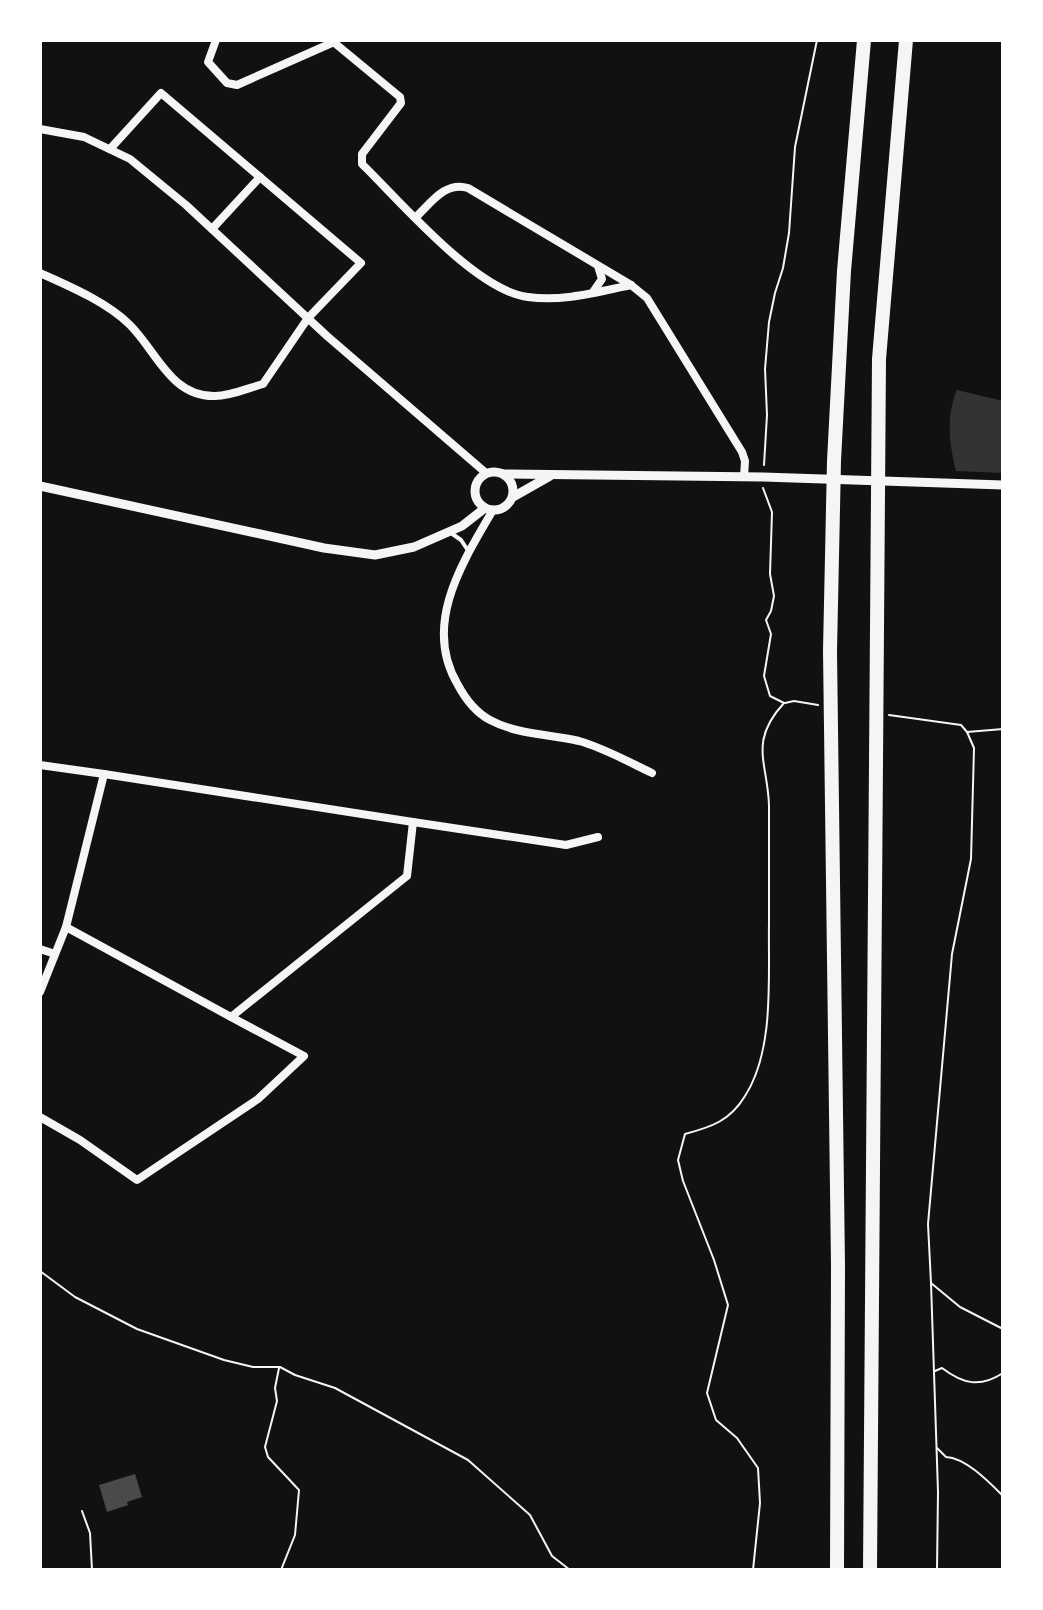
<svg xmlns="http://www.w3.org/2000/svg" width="1043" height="1610" font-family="Rubik,sans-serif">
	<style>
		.water { fill: #333 }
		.building { fill: #4a4a4a }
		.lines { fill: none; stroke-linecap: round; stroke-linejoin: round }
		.path { stroke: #f5f5f5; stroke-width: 2 }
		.service { stroke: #f5f5f5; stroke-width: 4 }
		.minor { stroke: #f5f5f5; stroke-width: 8 }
		.tertiary { stroke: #f5f5f5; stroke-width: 9 }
		.motorway { stroke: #f5f5f5; stroke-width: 14 }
	</style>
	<rect width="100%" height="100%" fill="#111"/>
	<!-- water -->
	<path class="water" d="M957 390 1003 401V473L956 471C949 444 946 415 957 390Z"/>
	<!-- building -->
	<polygon class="building" points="135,1474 142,1497 127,1502 128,1505 107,1512 99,1485"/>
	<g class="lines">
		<!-- path -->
		<g class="path">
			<polyline points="764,465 767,415 765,369 769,322 775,293 783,268 789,233 795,147 817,40"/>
			<polyline points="785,703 794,701 818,705"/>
			<polyline points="889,715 961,725 967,732 1003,729"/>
			<polyline points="40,1271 75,1297 137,1329 224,1360 253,1367 280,1367 295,1375 335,1388 468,1460 530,1515 552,1556 570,1570"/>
			<polyline points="931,1283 928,1224 952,954 971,859 974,748 967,732"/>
			<polyline points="279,1368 275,1388 277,1401 265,1447 268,1457 299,1490 295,1535 281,1570"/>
			<path d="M935 1371 942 1368C963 1384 980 1388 1003 1373"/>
			<path d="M937 1448 946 1457C966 1458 989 1482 1003 1496"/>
			<polyline points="82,1511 90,1533 92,1570"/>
			<path d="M753 1570 760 1503 758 1468 737 1438 716 1420 707 1393 728 1305 714 1260 683 1181 678 1160 685 1134C711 1127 730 1121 745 1096 775 1049 768 976 769 923 769 884 769 845 769 806 768 763 748 742 784 703L770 696 764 676 771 634 766 620 771 611 774 596 770 574 772 512 763 488"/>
			<polyline points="937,1570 938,1492 931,1283 960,1307 1003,1329"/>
		</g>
		<!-- service -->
		<polyline class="service" points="451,533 461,540 469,552"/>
		<!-- minor -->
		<g class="minor">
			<polyline points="216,40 208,62 227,83 237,85 334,42"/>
			<path d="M331 40 400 97 401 103 362 154V164C400 201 476 291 528 297 562 302 597 292 631 285"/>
			<polyline points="40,129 84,137 130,159 186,205 327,336 486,473"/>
			<path d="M416 217C431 203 445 181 468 188L631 285 647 298 742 452 745 461 744 477"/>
			<polyline points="212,229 260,177"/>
			<path d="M40 273C69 286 107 302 130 325 157 352 171 397 215 396 231 396 248 388 263 384L308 318 361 263 161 93 110 149"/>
			<polyline points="593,292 602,279 598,266"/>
			<path d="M493 510C462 563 422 625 458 685 466 700 475 712 490 720 518 735 550 734 579 741 604 748 629 762 652 773"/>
			<polyline points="40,765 104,774 66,927 40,992"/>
			<polyline points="413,822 566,845 598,837"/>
			<polyline points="66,927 231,1017 407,876 413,822 104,774"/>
			<polyline points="40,949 55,954"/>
			<polyline points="40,1117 80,1140 137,1180 258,1099 304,1056 231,1017"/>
		</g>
		<!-- tertiary -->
		<g class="tertiary">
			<circle cx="494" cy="491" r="19"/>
			<polyline points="504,474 763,477 1003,485"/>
			<polyline points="40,486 324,548 375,555 414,547 462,526 485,508"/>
			<polyline points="513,497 550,476"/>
		</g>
		<!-- motorway -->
		<g class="motorway">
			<polyline points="837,1570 838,1266 830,651 834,461 844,271 864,40"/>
			<polyline points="870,1570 879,359 906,40"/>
		</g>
	</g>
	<!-- border -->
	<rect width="1043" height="1610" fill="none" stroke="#ffffff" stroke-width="84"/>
</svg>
